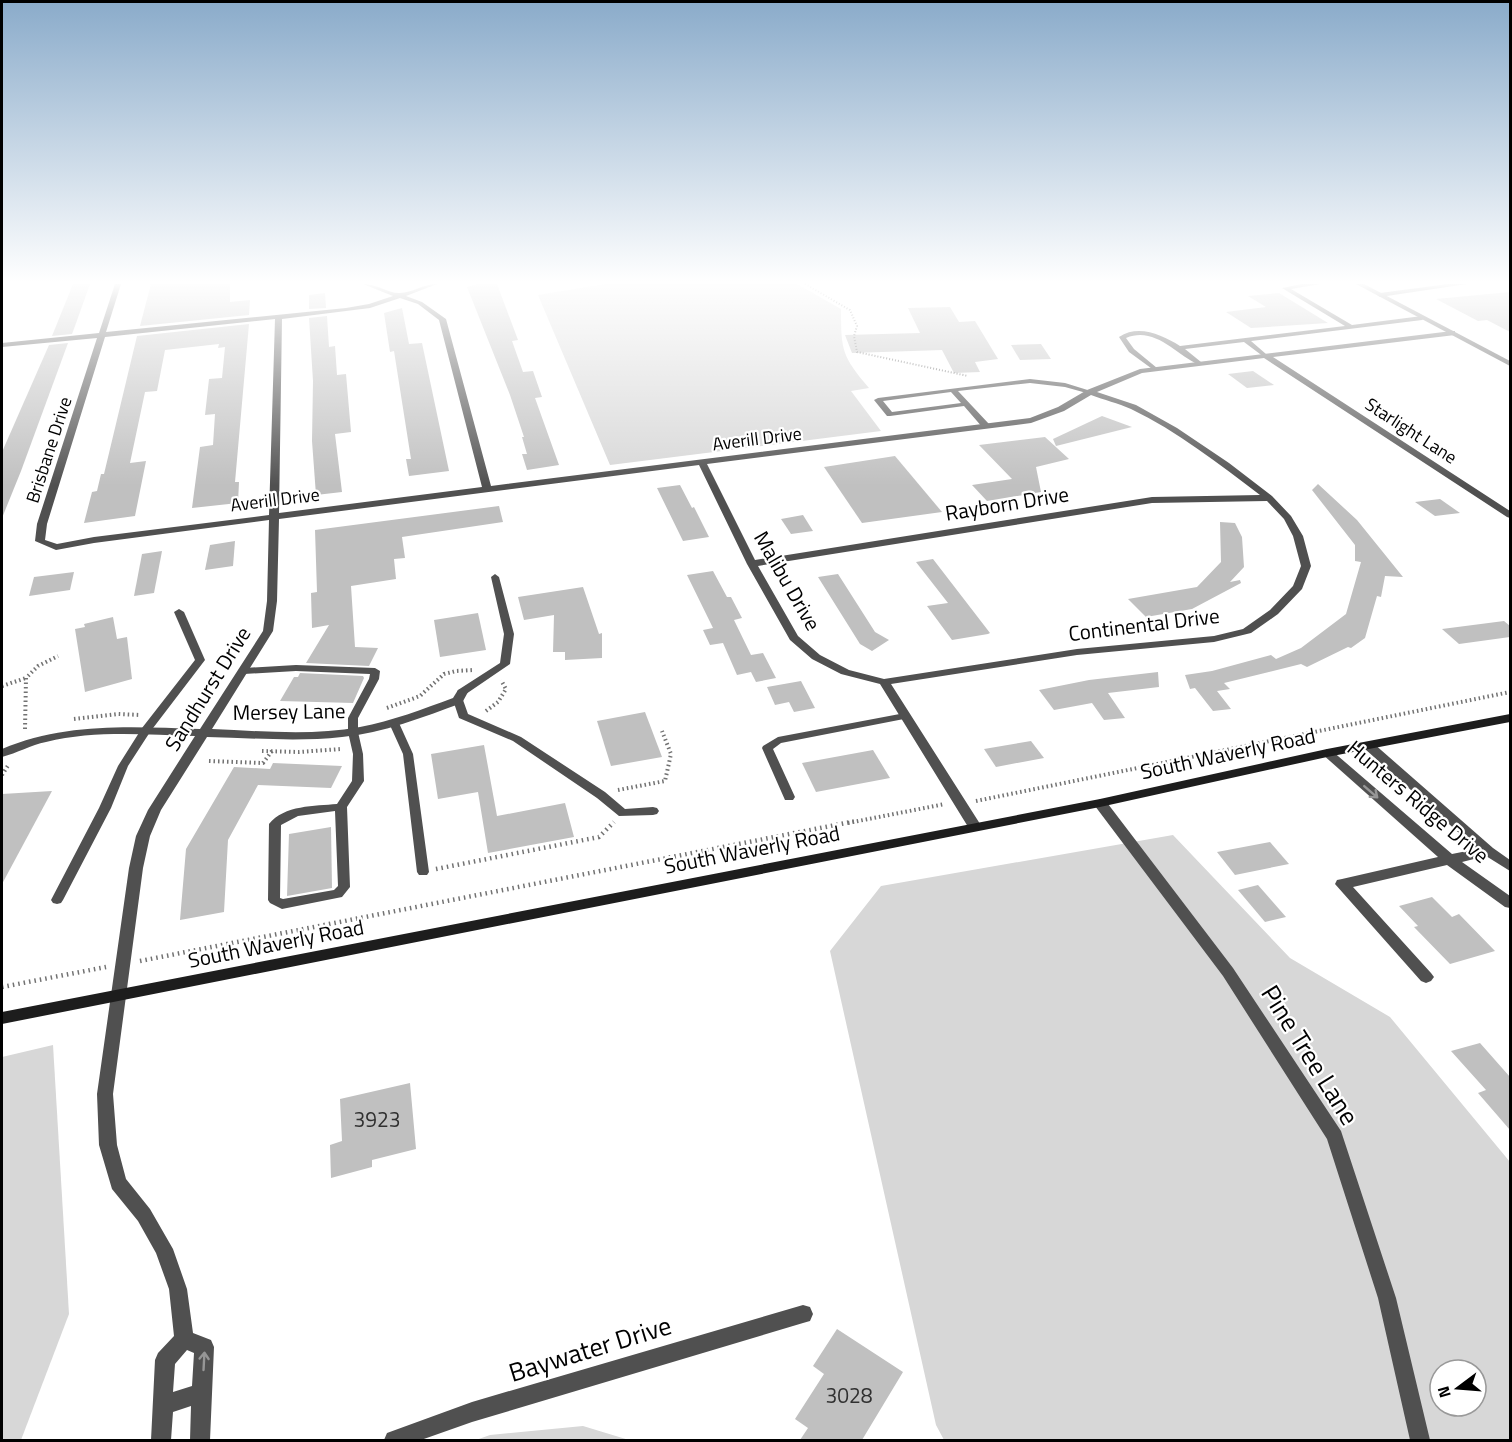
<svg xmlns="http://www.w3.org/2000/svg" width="1512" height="1442" font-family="'Titillium Web',sans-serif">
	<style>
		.green { fill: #d7d7d7; fill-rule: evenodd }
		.building { fill: #c0c0c0 }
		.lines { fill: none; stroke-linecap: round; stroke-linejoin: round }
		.path-far2 { stroke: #727272; stroke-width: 2; stroke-dasharray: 1 2; stroke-linecap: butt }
		.path-far1 { stroke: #727272; stroke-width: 4; stroke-dasharray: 1.5 3; stroke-linecap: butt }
		.path { stroke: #727272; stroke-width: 4.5; stroke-dasharray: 1.5 4; stroke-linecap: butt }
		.service { fill: #505050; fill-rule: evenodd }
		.minor { fill: #505050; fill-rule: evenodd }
		.tertiary { fill: #505050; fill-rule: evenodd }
		.secondary { fill: #1d1d1d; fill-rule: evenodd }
		.oneway { stroke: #969696 }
		.labels { text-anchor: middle; stroke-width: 4.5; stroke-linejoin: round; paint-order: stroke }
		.far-street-label { font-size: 18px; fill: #000; stroke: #fff }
		.street-label { font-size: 21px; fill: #000; stroke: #fff }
		.near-number-label { font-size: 21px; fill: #303030 }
		.near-street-label { font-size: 26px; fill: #000; stroke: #fff }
	</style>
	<rect width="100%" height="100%" fill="#fff"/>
	<!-- green -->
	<g class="green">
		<path d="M605 284H797L841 309C841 351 842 356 869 388L851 391 881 431 610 465 538 295Z"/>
		<path d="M1173 835 1290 958 1390 1017 1510 1162V1440H944L936 1425 830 951 881 886ZM1440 1370H1476V1406H1440Z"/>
		<polygon points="53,1045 69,1314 21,1440 2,1440 2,1057"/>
		<polygon points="583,1426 629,1440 476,1440 490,1435"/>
	</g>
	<!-- building -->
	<g class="building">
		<polygon points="73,284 90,284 75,326 72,334 52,336"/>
		<polygon points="151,284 230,284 230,302 250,300 249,315 140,326"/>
		<polygon points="478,284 497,284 518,340 512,341 523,372 533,371 542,397 535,398 559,465 527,470 522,454 527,454 522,437 524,437 510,395 467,287"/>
		<polygon points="1510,292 1510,332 1487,320 1478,321 1436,299"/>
		<polygon points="325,293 326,308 309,309 309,295"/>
		<polygon points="1279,293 1328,323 1251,328 1226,312 1266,307 1248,296"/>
		<polygon points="950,307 959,322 975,321 998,359 975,362 980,372 954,373 942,350 852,353 845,335 920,333 908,308"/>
		<polygon points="402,308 409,344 422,343 449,471 409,476 406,459 411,459 394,351 390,352 384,313"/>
		<polygon points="327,316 329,347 335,346 337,375 346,374 351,432 335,434 342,492 316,495 312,441 313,381 309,318"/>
		<polygon points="249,324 235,482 239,482 238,503 192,508 200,447 213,445 215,414 205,415 209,379 222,378 225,347 218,348 219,344 165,350 157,391 145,392 130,463 146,461 135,516 84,523 92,492 97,491 101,474 104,474 137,336"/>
		<polygon points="68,343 21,471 2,518 2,452 49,345"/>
		<polygon points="1041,344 1051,359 1020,360 1011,345"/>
		<polygon points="1253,371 1274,385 1247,388 1228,374"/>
		<polygon points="1102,416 1132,427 1056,446 1053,439"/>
		<polygon points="1045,437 1069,459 1036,467 1041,492 987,501 972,485 1012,479 979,445"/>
		<polygon points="895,456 942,512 862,523 824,467"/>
		<polygon points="1318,484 1357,520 1403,577 1385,576 1381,597 1377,596 1365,638 1351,648 1348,647 1307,667 1301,664 1224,683 1230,689 1217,691 1231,709 1213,711 1195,688 1190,689 1185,675 1212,671 1271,655 1276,659 1301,648 1346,614 1361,562 1355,561 1355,545 1312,490"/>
		<polygon points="680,485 692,508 694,507 709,537 683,541 657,488"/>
		<polygon points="1440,499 1460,513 1435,516 1415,502"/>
		<polygon points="499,506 503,522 402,537 405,558 394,559 396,579 351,586 355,647 378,648 369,666 306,663 329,625 312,628 311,593 317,592 315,530"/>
		<polygon points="803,515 813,531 791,534 781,519"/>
		<polygon points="1220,522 1235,523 1242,537 1244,567 1230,582 1240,580 1241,583 1192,609 1146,617 1128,599 1197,587 1221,562"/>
		<polygon points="235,541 233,566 205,570 210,545"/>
		<polygon points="162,551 154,593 134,596 142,554"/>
		<polygon points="933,559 990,633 988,634 952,640 927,606 948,603 916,562"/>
		<polygon points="713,571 727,597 731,597 742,618 734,620 751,655 763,653 776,678 756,682 751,672 737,675 723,643 710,645 703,630 713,628 687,575"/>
		<polygon points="74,572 70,590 29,596 34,577"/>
		<polygon points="838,574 875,632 889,640 872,651 860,644 818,577"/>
		<polygon points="583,587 599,634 602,633 602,658 565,660 565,652 553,652 554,615 524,620 518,597"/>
		<polygon points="478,613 486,650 440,657 434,620"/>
		<polygon points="113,617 117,639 127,637 132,679 85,692 75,629 85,627 84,624"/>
		<polygon points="1504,621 1510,626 1510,637 1459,644 1442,629"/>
		<polygon points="1158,672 1159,687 1108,693 1125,718 1104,720 1092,703 1054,710 1039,690 1089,680"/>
		<polygon points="300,673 363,676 364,678 353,703 280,701 294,677 298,677"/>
		<polygon points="801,681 815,708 794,712 789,702 775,705 767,687"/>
		<polygon points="645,712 662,757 611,766 597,721"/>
		<polygon points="1031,741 1044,758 996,767 984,749"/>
		<polygon points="484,745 497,816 565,803 574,837 488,853 478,792 438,799 431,754"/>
		<polygon points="873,750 890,778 816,792 802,763"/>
		<polygon points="273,763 342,766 331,788 258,785 228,840 224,912 180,920 186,849 234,767 270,769"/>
		<polygon points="52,791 2,884 2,794"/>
		<polygon points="331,827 332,888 287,896 289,834"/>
		<polygon points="1270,842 1289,864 1235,875 1217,852"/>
		<polygon points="1258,885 1286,917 1265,922 1238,890"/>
		<polygon points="1432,897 1452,917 1459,914 1495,951 1450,964 1414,927 1418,926 1399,906"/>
		<polygon points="1480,1043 1510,1077 1510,1130 1478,1093 1486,1090 1451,1051"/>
		<polygon points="410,1083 416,1149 372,1160 372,1167 331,1178 330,1145 342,1141 340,1099"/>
		<polygon points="837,1329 903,1372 862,1440 800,1440 808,1428 795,1419 824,1374 813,1366"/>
	</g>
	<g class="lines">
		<!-- path-far2 -->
		<polyline class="path-far2" points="805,284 850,310 857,326 854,336 857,352 968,376"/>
		<!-- path-far1 -->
		<g class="path-far1">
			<polyline points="2,686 26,678"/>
			<polyline points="387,708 420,696 444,674 456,671 473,670"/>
			<polyline points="486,711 498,702 506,689 501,680"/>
			<polyline points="74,719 118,714 141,715"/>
			<polyline points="25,729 26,678 38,666 58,656"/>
			<polyline points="262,751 299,752 341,749"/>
			<polyline points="209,761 263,763 272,751"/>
			<polyline points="2,775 9,764"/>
			<polyline points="618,790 665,781 671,754 662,731"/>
			<polyline points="976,801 1510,692"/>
			<polyline points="848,823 945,804"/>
		</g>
		<!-- path -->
		<g class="path">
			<polyline points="436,869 599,837 614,822"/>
			<polyline points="140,961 856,821"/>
			<polyline points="2,987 106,967"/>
		</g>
		<!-- service -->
		<g class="service">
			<path d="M1302 284H1320L1291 289 1352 325 1422 316 1425 318 1422 320 1251 341 1266 354V356L1264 357 1244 342 1185 349 1201 362V364L1199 365C1175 354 1155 326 1126 338L1134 349 1157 368V370L1155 371 1129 352 1119 337C1139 324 1162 335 1180 346L1345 326 1282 288Z"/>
			<path d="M1030 379 1065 383 1094 392 1090 394 1065 387 1030 383 958 391 989 424V428H983L964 406 890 416H887L874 400 878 398ZM951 392 961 403 892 412 883 401Z"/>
			<polygon points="495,574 499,577 514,634 510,664 466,694 458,694 457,692 458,690 500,663 504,634 491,577"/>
			<polygon points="179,609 184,612 205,660 150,732 128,766 111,808 63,900 61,903 57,904 53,903 51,900 99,808 118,766 142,728 195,660 174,612"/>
			<path d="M296 665 375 668 380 671 379 679 358 718V732L363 754 364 781 347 807 350 887 342 897 282 909 270 903 268 900 269 824C284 805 315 806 337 804L352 781 353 754 348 732V718L369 679 370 674 296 671 244 674 239 671 244 668ZM335 811 338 886 334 890 283 899 280 898 281 825 298 816Z"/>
			<polygon points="458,697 463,700 468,714 521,737 605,792 625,809 653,807 657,808 659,811 657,814 653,815 619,816 597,798 513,741 459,718 453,700"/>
			<polygon points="905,713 909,714 910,716 909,718 781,743 773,749 795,797 793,800 785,800 762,748 763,746 778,737"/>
			<polygon points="394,720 399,723 413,754 429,872 427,875 419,875 417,872 403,754 389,723"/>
		</g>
		<!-- minor -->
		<g class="minor">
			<path d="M115 284H121L106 332 346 308 369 304 393 296 363 284C377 284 390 294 400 293 412 293 423 284 437 284L406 296 422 302 446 319 491 486 1030 418 1058 407 1087 390 1140 369 1452 331H1455V335L1273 357 1510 511V518L1507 517 1264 358 1142 373 1097 392 1136 405 1177 428 1229 463 1272 496 1291 516 1303 536 1311 566 1302 589 1278 614 1251 633 1214 642 1077 655 891 684 982 827 980 830H970L880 684 841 674 812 659 790 640 747 564 699 465 279 519 277 601 273 631 212 729C261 731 312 736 360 727 392 721 423 709 453 698L458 690 462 689 468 692 462 703C423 717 384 733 342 737 298 742 252 738 207 737L161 810 150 836 143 868 113 1094 117 1145 126 1179 150 1209 173 1249 187 1289 193 1333 211 1340 214 1347 210 1440H190L191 1406 173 1412 171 1440H151L155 1360 158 1353 174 1336 169 1289 156 1253 138 1221 112 1189 99 1145 97 1094 129 868 136 836 148 810 195 736C146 735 95 730 46 742 31 745 17 753 2 757V749C66 722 132 727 200 729L263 631 267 601 269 520 94 543 56 550 35 541 37 524 97 338 2 347V343L99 333ZM400 298 418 304 439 320 482 487 279 513 282 319 370 308ZM275 319 269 515 94 537 57 544 45 540 47 524 105 337ZM1091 395C1104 400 1118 403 1131 409 1177 431 1219 464 1260 495L1152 497 755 560 707 464 1031 423 1064 411ZM1267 501 1284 519 1293 536 1301 566 1293 586 1270 610 1243 629 1214 636 1077 649 884 679 849 670 820 655 798 636 758 566 1152 503ZM187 1350 194 1353 192 1386 173 1392 175 1364Z"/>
			<polygon points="1448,284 1467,284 1380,297 1377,295 1380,293"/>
			<polygon points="1369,742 1373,743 1493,848 1510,860 1510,871 1486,856 1462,862 1510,896 1510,908 1505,907 1447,865 1353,887 1431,973 1434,977 1431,981 1426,983 1421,981 1335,884 1337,880 1342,879 1438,857 1321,753 1327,749 1331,750 1452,854 1477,849 1365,749 1363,746 1365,743"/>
			<polygon points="1100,799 1105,800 1233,968 1341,1131 1396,1298 1430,1440 1410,1440 1378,1298 1327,1139 1223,976 1095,806 1094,803"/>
			<polygon points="803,1305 810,1307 813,1314 810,1321 803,1323 472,1422 421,1440 384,1440 387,1433 472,1402"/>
		</g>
		<!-- tertiary -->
		<polygon class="tertiary" points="1356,284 1364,284 1510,361 1510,366"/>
		<!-- secondary -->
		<polygon class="secondary" points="1510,714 1510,722 1327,757 1100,807 2,1024 2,1012 1100,799 1327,749"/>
	</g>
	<!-- one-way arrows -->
	<defs><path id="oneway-shaft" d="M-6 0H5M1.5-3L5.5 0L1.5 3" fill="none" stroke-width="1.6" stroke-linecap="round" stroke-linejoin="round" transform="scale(1.5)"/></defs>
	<g class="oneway">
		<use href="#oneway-shaft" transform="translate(1371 792) rotate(41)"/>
		<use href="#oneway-shaft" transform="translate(204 1361) rotate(-87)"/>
	</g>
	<!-- sky -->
	<linearGradient id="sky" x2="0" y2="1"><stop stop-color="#8aabca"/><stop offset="0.58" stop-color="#fff"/><stop offset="1" stop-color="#fff" stop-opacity="0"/></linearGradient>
	<rect width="1512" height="486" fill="url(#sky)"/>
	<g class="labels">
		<!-- far-street labels -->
		<g class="far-street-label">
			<text transform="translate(1411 431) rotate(33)" y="6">Starlight Lane</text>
			<text transform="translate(757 439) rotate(-7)" y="6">Averill Drive</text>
			<text transform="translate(49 450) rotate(-72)" y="6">Brisbane Drive</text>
			<text transform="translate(275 500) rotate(-7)" y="6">Averill Drive</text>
		</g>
		<!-- street labels -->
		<g class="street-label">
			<text transform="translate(1007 504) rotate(-9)" y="7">Rayborn Drive</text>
			<text transform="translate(787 581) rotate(60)" y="7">Malibu Drive</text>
			<text transform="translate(1144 625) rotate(-7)" y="7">Continental Drive</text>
			<text transform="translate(208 689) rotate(-58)" y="7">Sandhurst Drive</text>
			<text transform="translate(289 712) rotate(-1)" y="7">Mersey Lane</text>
			<text transform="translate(1228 754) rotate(-12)" y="7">South Waverly Road</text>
			<text transform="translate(1418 802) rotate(40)" y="7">Hunters Ridge Drive</text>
			<text transform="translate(752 850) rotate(-11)" y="7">South Waverly Road</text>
			<text transform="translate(276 944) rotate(-11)" y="7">South Waverly Road</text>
		</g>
		<!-- near-number labels -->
		<g class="near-number-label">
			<text x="377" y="1127">3923</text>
			<text x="849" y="1403">3028</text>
		</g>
		<!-- near-street labels -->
		<g class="near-street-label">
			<text transform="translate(1310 1055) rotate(58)" y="9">Pine Tree Lane</text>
			<text transform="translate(590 1349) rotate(-17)" y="9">Baywater Drive</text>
		</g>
	</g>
	<!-- border -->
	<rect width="1512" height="1442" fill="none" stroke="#000000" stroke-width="6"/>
	<!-- north arrow -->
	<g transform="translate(1458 1388) rotate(254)"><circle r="28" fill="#ffffff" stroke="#999999" stroke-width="1.5"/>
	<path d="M0-4.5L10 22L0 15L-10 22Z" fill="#000000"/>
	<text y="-9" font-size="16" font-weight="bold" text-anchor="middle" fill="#000000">N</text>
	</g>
</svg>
